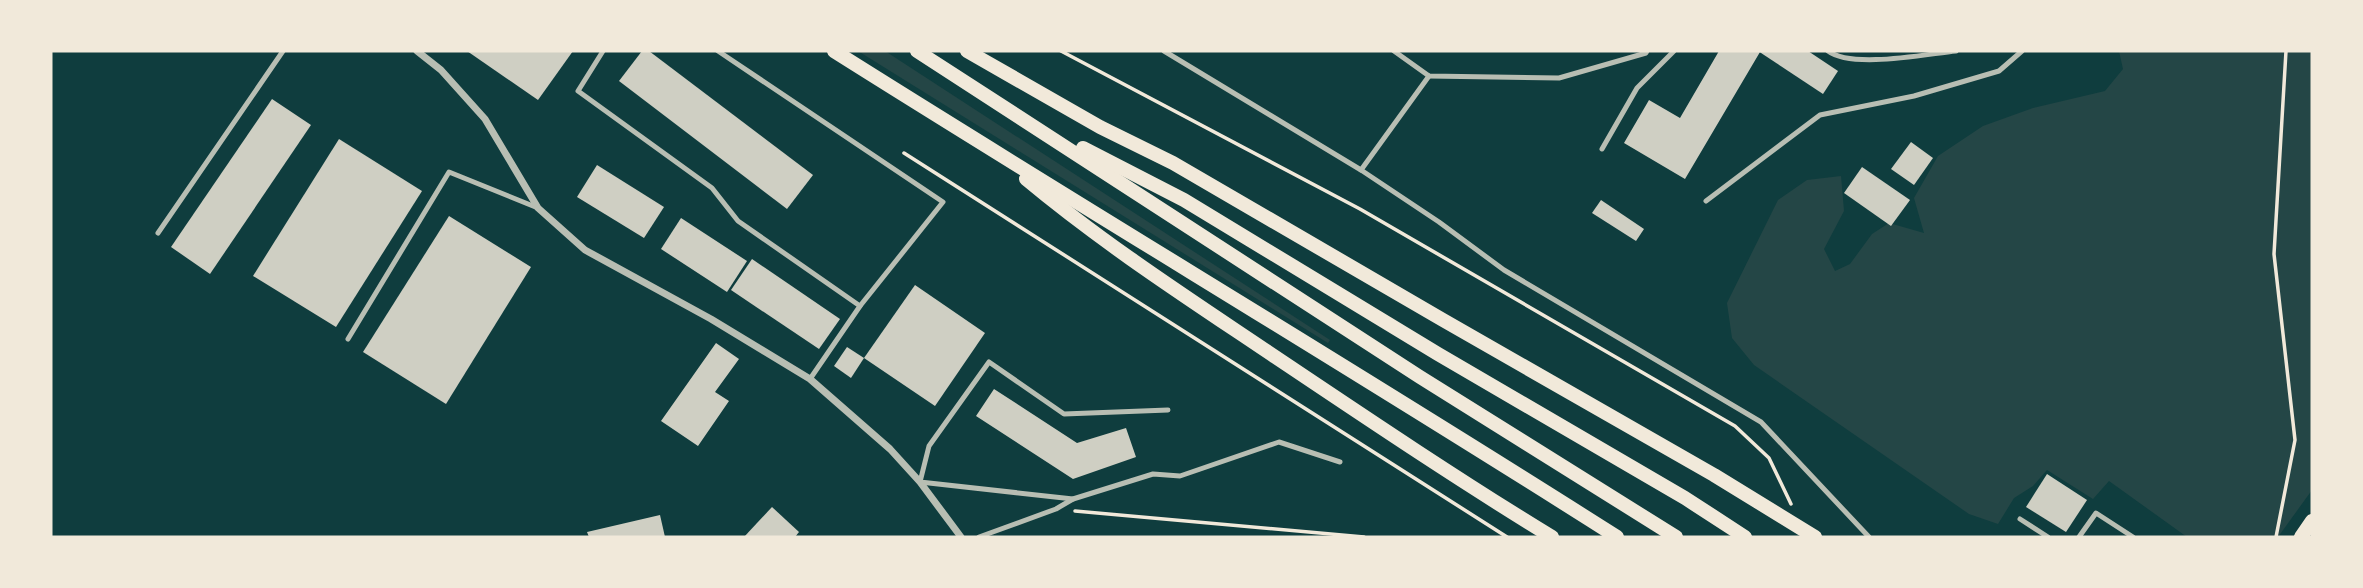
<svg xmlns="http://www.w3.org/2000/svg" width="2363" height="588" font-family="Lato,sans-serif">
	<style>
		.green { fill: #244646 }
		.building { fill: #cfcfc3 }
		.lines { fill: none; stroke-linecap: round; stroke-linejoin: round }
		.path { stroke: #f1e9da; stroke-width: 3.5 }
		.service { stroke: #b8beb3; stroke-width: 5 }
		.minor { stroke: #b8beb3; stroke-width: 7 }
		.secondary { stroke: #f1e9da; stroke-width: 14 }
	</style>
	<rect width="100%" height="100%" fill="#0f3d3e"/>
	<!-- green -->
	<g class="green">
		<polygon points="858,51 885,51 1330,340 1328,343"/>
		<polygon points="2119,51 2312,51 2312,490 2278,537 2187,537 2109,481 2093,499 2047,470 2033,486 2014,498 1998,524 1969,514 1754,365 1732,338 1727,303 1778,200 1807,180 1841,176 1844,211 1824,249 1835,271 1850,264 1872,234 1889,223 1924,233 1914,198 1938,156 1983,126 2033,108 2105,91 2123,69"/>
	</g>
	<!-- building -->
	<g class="building">
		<polygon points="467,51 573,51 538,100"/>
		<polygon points="642,51 649,51 813,175 787,209 619,81"/>
		<polygon points="1719,51 1760,52 1685,179 1624,143 1649,100 1680,118"/>
		<polygon points="1758,51 1808,51 1838,71 1823,94"/>
		<polygon points="272,99 311,125 210,274 171,247"/>
		<polygon points="339,139 422,191 336,327 253,276"/>
		<polygon points="1911,142 1933,158 1914,185 1891,169"/>
		<polygon points="597,165 664,207 644,238 577,197"/>
		<polygon points="1862,167 1910,200 1891,226 1844,193"/>
		<polygon points="1601,200 1644,229 1636,241 1592,213"/>
		<polygon points="449,216 531,267 446,404 363,352"/>
		<polygon points="681,218 747,261 727,292 661,249"/>
		<polygon points="752,259 840,319 819,349 731,290"/>
		<polygon points="915,285 985,333 935,406 864,358"/>
		<polygon points="716,343 739,359 715,392 729,401 698,446 661,421"/>
		<polygon points="847,347 864,358 851,378 834,366"/>
		<polygon points="994,389 1077,443 1126,428 1136,457 1073,479 976,416"/>
		<polygon points="2047,474 2087,500 2066,532 2026,507"/>
		<polygon points="772,507 799,532 795,537 744,537"/>
		<polygon points="660,515 665,537 589,537 587,532"/>
	</g>
	<g class="lines">
		<!-- path -->
		<g class="path">
			<polyline points="1061,51 1360,209 1735,426 1769,458 1791,504"/>
			<polyline points="904,153 1507,537"/>
			<polyline points="1075,511 1364,537"/>
			<polyline points="2276,537 2295,440 2274,254 2286,51"/>
		</g>
		<!-- service -->
		<g class="service">
			<polyline points="603,51 578,91 712,188 738,221 860,306 810,379"/>
			<polyline points="718,51 943,202 860,306"/>
			<polyline points="1164,51 1361,170 1439,222 1504,270 1761,422 1869,537"/>
			<polyline points="1394,51 1429,76 1559,78 1646,53 1647,51"/>
			<path d="M1828 51C1852 69 1926 54 1956 51"/>
			<polyline points="1602,149 1637,88 1674,51"/>
			<polyline points="1361,170 1429,76"/>
			<polyline points="1706,201 1820,115 1914,96 1999,71 2022,51"/>
			<polyline points="158,233 283,51"/>
			<polyline points="348,339 449,172 538,208"/>
			<polyline points="1168,410 1064,414 989,362 929,446 920,482 1073,499 1153,474 1180,476 1279,442 1340,462"/>
			<polyline points="2020,519 2048,537"/>
			<polyline points="979,537 1056,509 1073,499"/>
			<polyline points="2079,537 2096,513 2133,537"/>
		</g>
		<!-- minor -->
		<polyline class="minor" points="417,51 441,70 485,119 538,208 585,250 711,319 810,379 890,449 920,482 961,537"/>
		<!-- secondary -->
		<g class="secondary">
			<path d="M834 51C1094 215 1358 372 1617 537"/>
			<polyline points="917,51 1420,377 1676,537"/>
			<polyline points="967,51 1100,127 1173,163 1443,320 1714,475 1815,537"/>
			<polyline points="1083,148 1184,200 1438,354 1685,498 1745,537"/>
			<path d="M1026 179C1099 240 1180 293 1259 346 1356 411 1452 476 1552 537"/>
			<polyline points="2301,537 2312,521"/>
		</g>
	</g>
	<!-- border -->
	<rect width="2363" height="588" fill="none" stroke="#f1e9da" stroke-width="105"/>
</svg>
